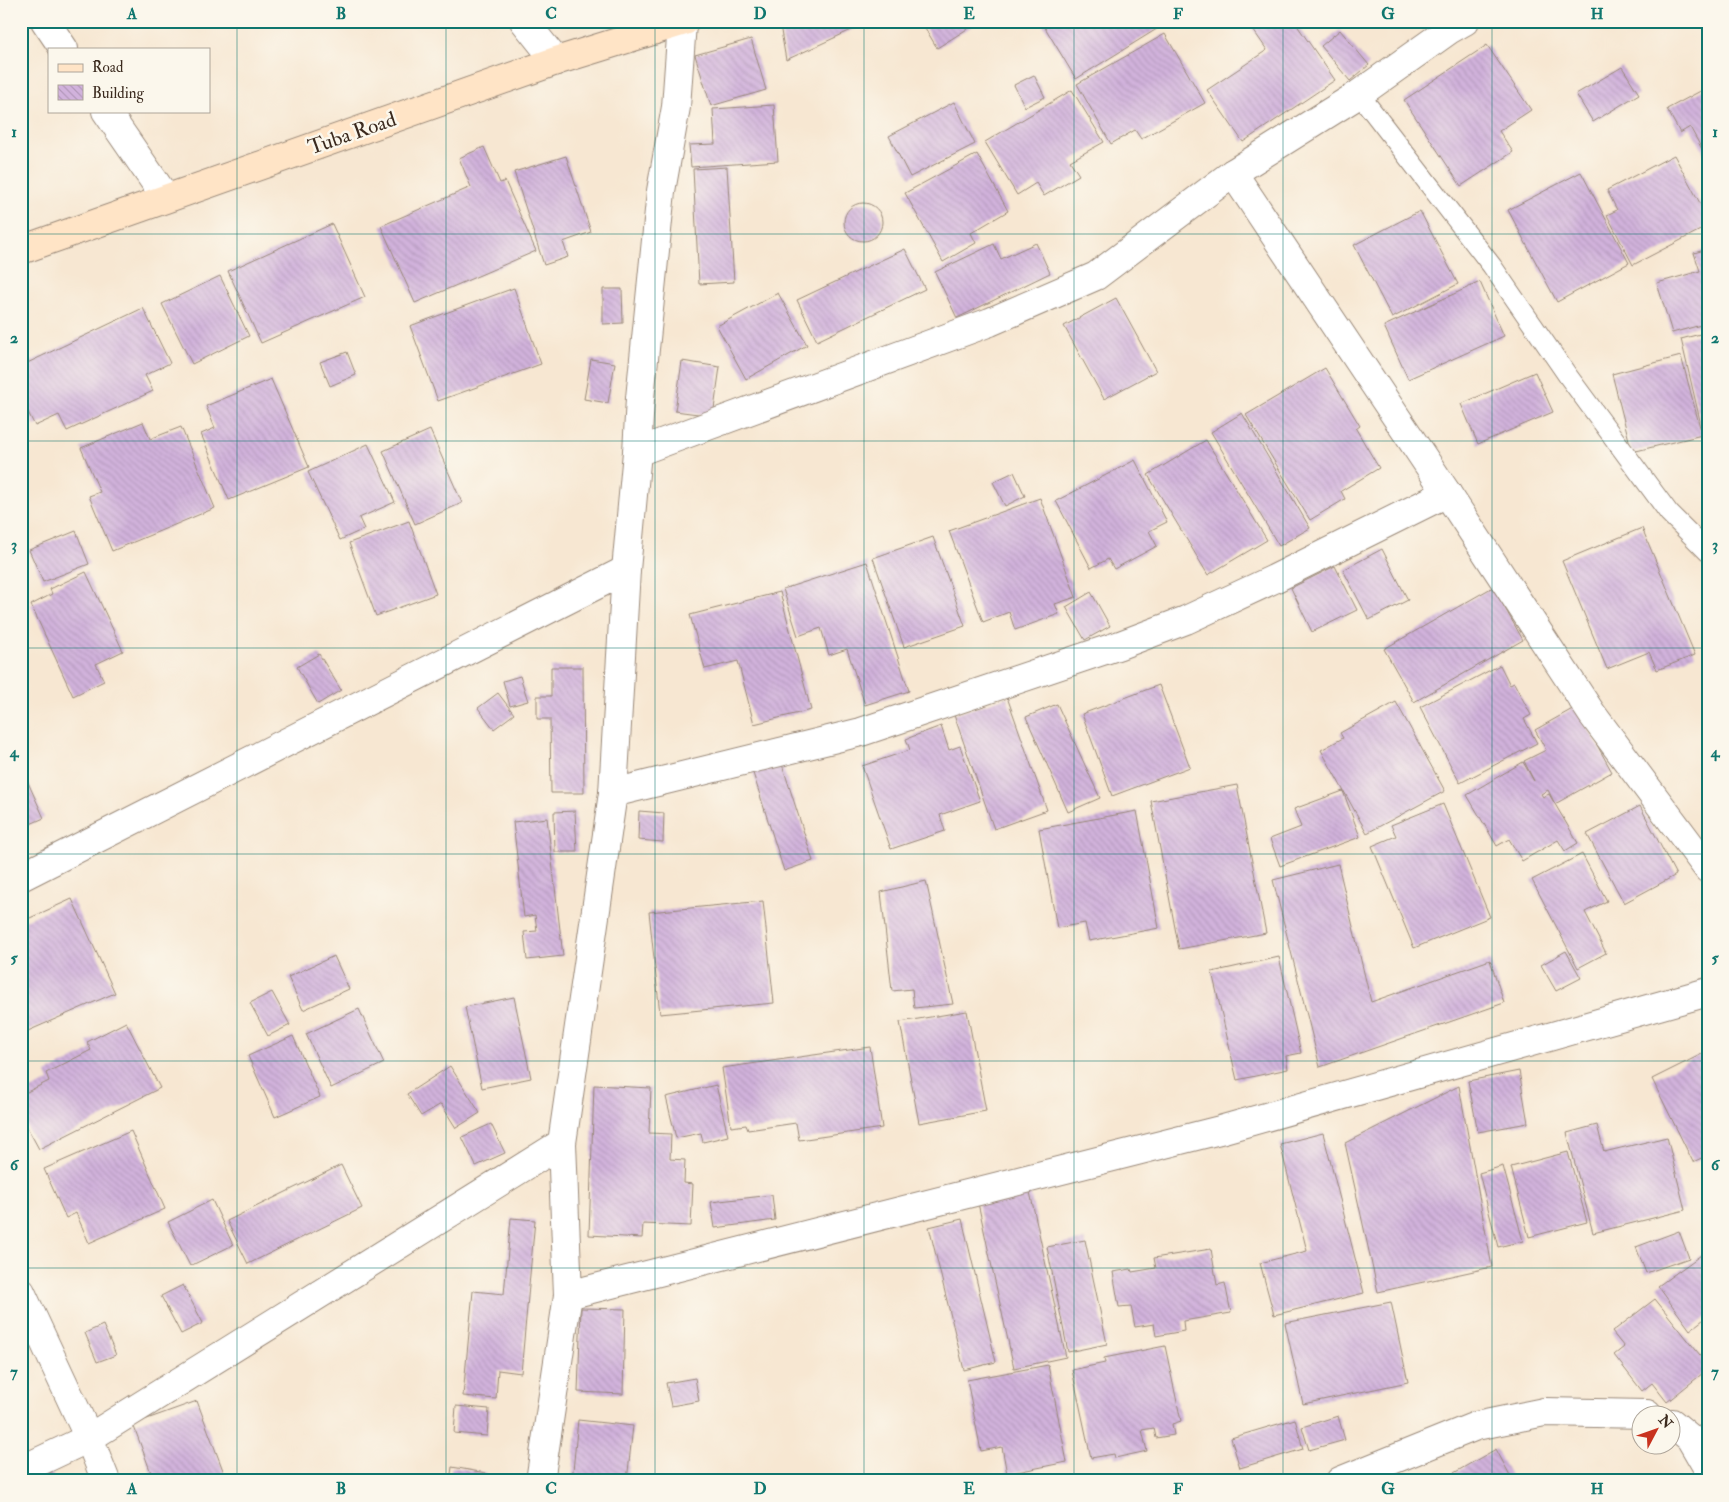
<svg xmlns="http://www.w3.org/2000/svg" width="1729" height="1502" font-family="'IM FELL Double Pica',serif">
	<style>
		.building { fill: url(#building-back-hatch) }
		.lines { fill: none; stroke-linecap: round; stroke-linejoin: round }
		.lane-casing { stroke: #998878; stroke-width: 21 }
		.street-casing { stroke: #998878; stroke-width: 30 }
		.secondary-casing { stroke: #998878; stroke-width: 30 }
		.lane { stroke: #fff; stroke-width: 19 }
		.street { stroke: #fff; stroke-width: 28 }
		.secondary { stroke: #ffe4c6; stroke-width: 28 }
		.grid { fill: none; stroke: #0f766e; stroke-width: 1; stroke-opacity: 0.55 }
		.labels { text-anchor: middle; stroke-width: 5; stroke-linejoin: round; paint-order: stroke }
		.street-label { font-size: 21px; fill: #3b2a1e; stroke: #fbf7ec }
		.neatline { fill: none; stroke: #0f766e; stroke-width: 2 }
		.grid-label { font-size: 16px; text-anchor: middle; font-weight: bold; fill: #0f766e }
	</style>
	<defs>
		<pattern id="building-back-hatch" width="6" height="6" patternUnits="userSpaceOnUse" patternTransform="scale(1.25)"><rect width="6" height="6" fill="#d1b2dc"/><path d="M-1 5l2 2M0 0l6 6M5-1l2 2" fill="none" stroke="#b499bc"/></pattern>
	</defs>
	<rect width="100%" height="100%" fill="#fbf7ec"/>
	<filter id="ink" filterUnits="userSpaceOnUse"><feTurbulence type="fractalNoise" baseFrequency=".02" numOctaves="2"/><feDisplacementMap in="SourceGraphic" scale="10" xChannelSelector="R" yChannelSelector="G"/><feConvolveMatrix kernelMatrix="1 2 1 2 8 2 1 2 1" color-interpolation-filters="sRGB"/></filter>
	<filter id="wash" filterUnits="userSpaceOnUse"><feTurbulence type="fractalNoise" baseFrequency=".0096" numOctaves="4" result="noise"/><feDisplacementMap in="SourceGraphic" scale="20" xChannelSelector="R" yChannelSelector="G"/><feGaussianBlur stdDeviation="1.12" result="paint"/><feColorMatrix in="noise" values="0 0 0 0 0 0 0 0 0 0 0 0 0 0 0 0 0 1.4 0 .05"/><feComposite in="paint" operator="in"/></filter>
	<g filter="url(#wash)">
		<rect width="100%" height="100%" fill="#f7e7d2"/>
		<g id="blocks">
			<!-- building -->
			<g class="building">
				<polygon points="788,21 871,21 786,60 780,25"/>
				<polygon points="921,21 980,21 937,48"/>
				<polygon points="1041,21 1157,21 1160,27 1076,79"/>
				<polygon points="1247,21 1294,21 1335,80 1243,142 1207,90 1267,50"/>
				<polygon points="1340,30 1369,65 1350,81 1321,46"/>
				<polygon points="1165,34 1205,103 1141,139 1135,130 1111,144 1077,84"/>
				<polygon points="751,39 766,90 711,106 695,55"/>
				<polygon points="1487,45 1531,110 1499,131 1513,152 1461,186 1404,100"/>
				<polygon points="1622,67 1639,94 1593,122 1576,94"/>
				<polygon points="1034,75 1045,97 1025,107 1014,85"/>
				<polygon points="1708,87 1708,160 1690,127 1680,133 1667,109"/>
				<polygon points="1072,90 1104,142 1070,161 1079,175 1044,196 1036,183 1017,195 985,142"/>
				<polygon points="954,102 975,144 910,177 889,136"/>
				<polygon points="774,105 778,161 691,167 689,145 715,144 713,109"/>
				<polygon points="484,147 500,183 505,181 536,251 415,303 381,226 471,187 459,158"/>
				<polygon points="977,154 1008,211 971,233 976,243 943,262 905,193"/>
				<polygon points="1674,155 1708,218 1708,226 1633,265 1607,215 1617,210 1607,190"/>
				<polygon points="566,156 591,232 563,242 568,257 544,265 514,172"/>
				<polygon points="727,167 734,282 699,284 693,169"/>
				<polygon points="1581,172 1629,263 1557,302 1508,210"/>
				<circle cx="863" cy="222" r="19"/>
				<polygon points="1420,211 1458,284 1392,318 1354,245"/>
				<polygon points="332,224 365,297 261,343 228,271"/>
				<polygon points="1036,243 1050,273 957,318 935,272 994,244 1001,259"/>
				<polygon points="905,249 925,289 817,341 797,300"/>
				<polygon points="1708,249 1708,323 1672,333 1657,283 1700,271 1694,253"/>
				<polygon points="220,276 249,336 192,364 162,304"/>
				<polygon points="1480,282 1504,336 1408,379 1384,326"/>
				<polygon points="514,288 541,364 438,401 410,326"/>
				<polygon points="603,289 622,289 623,323 603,324"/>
				<polygon points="778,293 807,345 746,379 717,326"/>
				<polygon points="1116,298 1156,371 1104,399 1064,326"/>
				<polygon points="143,308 170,363 145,375 153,391 67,431 59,415 35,426 21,398 21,366"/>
				<polygon points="1708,332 1708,428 1702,429 1681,339"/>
				<polygon points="347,352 356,375 330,386 320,362"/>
				<polygon points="1681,356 1702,435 1632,452 1612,374"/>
				<polygon points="591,359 615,363 608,403 584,399"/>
				<polygon points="682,361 720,367 713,416 675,411"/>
				<polygon points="1325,368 1360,426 1356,429 1379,468 1341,491 1345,499 1310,520 1246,415"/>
				<polygon points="1535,372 1553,412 1478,444 1461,404"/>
				<polygon points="271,379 309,467 229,500 201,434 215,428 206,406"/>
				<polygon points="1242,413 1310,528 1279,546 1211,432"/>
				<polygon points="143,422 150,439 181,427 215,508 112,551 89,496 100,492 81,448"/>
				<polygon points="430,430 462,503 415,524 383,451"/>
				<polygon points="1206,440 1267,540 1208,575 1148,475"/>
				<polygon points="368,444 395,502 359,518 364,529 340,540 308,472"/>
				<polygon points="1135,460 1167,522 1149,531 1157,546 1114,569 1108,559 1091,568 1056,501"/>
				<polygon points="1014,472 1025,496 1005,506 993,482"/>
				<polygon points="1040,498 1076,597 1055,604 1059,614 1015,630 1009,612 983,622 949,531"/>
				<polygon points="409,521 436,594 376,616 349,543"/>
				<polygon points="1642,528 1695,655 1657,670 1649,652 1607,669 1562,561"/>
				<polygon points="76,531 89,564 43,582 29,550"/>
				<polygon points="933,537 965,626 904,647 873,558"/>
				<polygon points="1382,549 1408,600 1369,620 1343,570"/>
				<polygon points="867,562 909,691 865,705 847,649 829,655 821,628 798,636 783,589"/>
				<polygon points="1335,566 1357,610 1312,632 1291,588"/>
				<polygon points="86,572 123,651 96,664 104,681 73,696 31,605 52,594 50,589"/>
				<polygon points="1493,587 1523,640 1414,702 1384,649"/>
				<polygon points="780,592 811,710 754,724 738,661 705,669 690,615"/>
				<polygon points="1091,592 1110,626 1085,640 1066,607"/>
				<polygon points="319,654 341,690 318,704 297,667"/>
				<polygon points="1500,665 1510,685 1514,683 1531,715 1524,719 1537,743 1460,783 1420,707"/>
				<polygon points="551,667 583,667 584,793 551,793 550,719 537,719 537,696 551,696"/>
				<polygon points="520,676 528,701 510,706 503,681"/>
				<polygon points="1159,685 1190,767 1112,796 1082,714"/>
				<polygon points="498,693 514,714 494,729 478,708"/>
				<polygon points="1007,697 1047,810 994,829 954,715"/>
				<polygon points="1396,702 1445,791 1367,833 1321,750 1343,738 1340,733"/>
				<polygon points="1057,704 1100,798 1068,812 1026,717"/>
				<polygon points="1576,707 1612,772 1555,804 1548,790 1541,794 1543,797 1549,794 1578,843 1565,851 1558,840 1522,861 1509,839 1497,846 1467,795 1523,762 1534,781 1524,761 1546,750 1535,730"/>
				<polygon points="941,726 949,750 960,746 980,801 940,815 945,831 891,849 862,766 910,750 906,739"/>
				<polygon points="781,761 813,861 784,871 752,770"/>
				<polygon points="21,767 44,818 21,828"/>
				<polygon points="1237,785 1266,933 1179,949 1151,801"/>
				<polygon points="1343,791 1360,837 1280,866 1270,839 1301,827 1294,809"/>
				<polygon points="1443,804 1490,917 1414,948 1372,846 1396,836 1391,825"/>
				<polygon points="1640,806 1676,875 1624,903 1587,834"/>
				<polygon points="575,811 577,852 555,852 554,812"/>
				<polygon points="639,811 664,813 663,842 638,840"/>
				<polygon points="1137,811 1159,928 1089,941 1085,923 1057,928 1039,829"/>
				<polygon points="547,818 563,956 527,960 524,932 537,931 535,915 524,917 513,822"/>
				<polygon points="1582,854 1607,901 1585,912 1606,953 1578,968 1532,880"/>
				<polygon points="1338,864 1371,1002 1490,960 1504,1003 1320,1067 1273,880"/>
				<polygon points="926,881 953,1004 914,1008 912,989 892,991 881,892"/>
				<polygon points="72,899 115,993 21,1034 21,922"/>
				<polygon points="763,901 774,1003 660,1014 649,912"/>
				<polygon points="1566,951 1581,978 1556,991 1541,965"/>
				<polygon points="334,956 349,989 303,1010 288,977"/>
				<polygon points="1279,957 1301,1053 1286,1056 1288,1069 1237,1080 1212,972"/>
				<polygon points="272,992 290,1025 268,1036 250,1003"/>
				<polygon points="514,997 531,1078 482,1088 465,1007"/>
				<polygon points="359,1009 384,1063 331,1088 306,1034"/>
				<polygon points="967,1011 986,1111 919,1123 900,1022"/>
				<polygon points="126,1022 160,1088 39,1149 21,1116 21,1095 49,1081 46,1073 91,1050 87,1042"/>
				<polygon points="293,1036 320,1097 275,1117 248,1056"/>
				<polygon points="870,1047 882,1128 799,1140 796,1123 748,1130 746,1125 731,1127 722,1068"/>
				<polygon points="1708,1051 1708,1155 1693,1162 1652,1079"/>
				<polygon points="450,1066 480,1113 456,1128 441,1104 421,1116 407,1094"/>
				<polygon points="1519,1071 1528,1123 1478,1132 1468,1081"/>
				<polygon points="594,1085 651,1088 649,1133 671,1134 670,1159 685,1160 684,1183 693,1184 691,1226 643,1224 642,1238 589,1235"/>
				<polygon points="716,1085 728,1136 703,1142 701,1133 676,1138 666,1097"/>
				<polygon points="1459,1086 1492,1267 1378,1292 1345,1143"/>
				<polygon points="491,1124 505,1153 476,1166 462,1137"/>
				<polygon points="1597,1125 1604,1152 1667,1137 1685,1210 1593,1233 1567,1133"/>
				<polygon points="131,1131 165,1209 89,1243 76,1213 66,1218 44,1169"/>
				<polygon points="1323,1133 1364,1293 1274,1315 1260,1263 1307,1251 1280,1144"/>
				<polygon points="1568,1152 1587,1222 1529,1237 1511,1167"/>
				<polygon points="341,1165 362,1208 248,1264 227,1221"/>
				<polygon points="1503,1166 1523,1241 1498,1247 1479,1173"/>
				<polygon points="1030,1192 1066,1357 1014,1368 978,1203"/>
				<polygon points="772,1195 775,1220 715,1228 711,1202"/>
				<polygon points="212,1200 233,1245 190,1266 168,1222"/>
				<polygon points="511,1218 535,1220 521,1373 498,1370 496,1399 463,1396 473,1291 504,1294"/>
				<polygon points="962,1219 996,1362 964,1370 929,1227"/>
				<polygon points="1679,1231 1689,1258 1646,1273 1636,1247"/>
				<polygon points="1085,1240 1107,1344 1068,1352 1047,1247"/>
				<polygon points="1211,1249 1217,1285 1225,1283 1231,1313 1183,1321 1184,1331 1156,1336 1154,1324 1135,1327 1131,1306 1119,1307 1113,1272 1131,1269 1132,1272 1156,1268 1154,1258"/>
				<polygon points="1708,1250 1708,1316 1690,1330 1658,1286"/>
				<polygon points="183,1285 203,1323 181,1334 161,1296"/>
				<polygon points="1655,1299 1708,1365 1708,1369 1667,1402 1652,1383 1642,1391 1614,1355 1624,1347 1612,1332"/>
				<polygon points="1391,1302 1408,1382 1303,1404 1285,1323"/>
				<polygon points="581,1308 625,1309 623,1394 578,1392"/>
				<polygon points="103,1325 116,1355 97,1362 85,1333"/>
				<polygon points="1165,1346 1181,1421 1172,1424 1174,1435 1156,1438 1154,1428 1142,1430 1147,1451 1115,1458 1114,1454 1091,1458 1072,1370 1105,1363 1104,1358"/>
				<polygon points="1048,1365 1067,1462 1007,1474 1002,1447 981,1451 967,1380"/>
				<polygon points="695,1378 699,1401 671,1406 666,1383"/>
				<polygon points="197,1401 227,1481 154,1481 133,1424"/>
				<polygon points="456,1406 489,1409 487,1436 454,1433"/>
				<polygon points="1338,1416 1345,1440 1309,1450 1302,1427"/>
				<polygon points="1295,1419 1303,1449 1240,1468 1231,1438"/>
				<polygon points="578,1420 633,1426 627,1481 572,1481"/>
				<polygon points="1496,1449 1513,1481 1447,1481 1445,1478"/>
				<polygon points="48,1467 55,1481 21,1481"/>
				<polygon points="452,1467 486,1473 485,1481 450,1481"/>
			</g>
		</g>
	</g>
	<g filter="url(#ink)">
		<use href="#blocks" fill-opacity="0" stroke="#998878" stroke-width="1"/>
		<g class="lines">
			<!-- lane casing -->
			<g class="lane-casing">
				<polyline id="lane" points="1359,94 1492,266 1568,376 1669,513 1708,552"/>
			</g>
			<!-- street casing -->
			<g class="street-casing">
				<g id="street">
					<polyline points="45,21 64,49"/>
					<polyline points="524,21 556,61"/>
					<polyline points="106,111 166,198"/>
					<polyline points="1233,173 1447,493 1592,714 1708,869"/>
					<polyline points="637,452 990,322 1096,276 1233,173 1359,94 1449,30 1465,21"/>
					<polyline points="613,793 861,732 1120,645 1186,620 1274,579 1447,493"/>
					<polyline points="21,877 626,570"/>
					<polyline points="21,1292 89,1438 106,1481"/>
					<polyline points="568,1295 1220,1130 1708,992"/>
					<polyline points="1672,1423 1690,1438 1708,1469"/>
					<polyline points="21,1470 89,1438 562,1143"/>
					<polyline points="540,1481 568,1295 562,1143 613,793 626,570 637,452 640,398 661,191 676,107 682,23"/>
					<polyline points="1340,1481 1476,1426 1544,1412 1647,1414"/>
				</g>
			</g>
			<!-- secondary casing -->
			<g class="secondary-casing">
				<polyline id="secondary" points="21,250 556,61 685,21"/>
			</g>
			<!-- lane -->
			<use href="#lane" class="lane"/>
			<!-- street -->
			<use href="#street" class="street"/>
			<!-- secondary -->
			<use href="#secondary" class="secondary"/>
		</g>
	</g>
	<!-- grid -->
	<path class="grid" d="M237 21V1481M446 21V1481M655 21V1481M864 21V1481M1074 21V1481M1283 21V1481M1492 21V1481M21 234H1708M21 441H1708M21 648H1708M21 854H1708M21 1061H1708M21 1268H1708"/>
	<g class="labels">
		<!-- street labels -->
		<g class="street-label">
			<text transform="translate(352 133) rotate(-19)" y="7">Tuba Road</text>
		</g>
	</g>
	<!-- margin -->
	<rect width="1729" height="1502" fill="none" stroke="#fbf7ec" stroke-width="55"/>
	<!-- legend -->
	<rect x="48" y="48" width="162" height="65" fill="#fbf7ec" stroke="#aea59a"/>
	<rect x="58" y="64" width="25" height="8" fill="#ffe4c6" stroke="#aea59a"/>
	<text x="92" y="72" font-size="15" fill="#3b2a1e">Road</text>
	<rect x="58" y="85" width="25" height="15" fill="url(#building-back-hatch)" stroke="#aea59a"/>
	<text x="92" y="98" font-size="15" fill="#3b2a1e">Building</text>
	<!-- north arrow -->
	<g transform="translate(1656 1430) rotate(49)"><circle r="24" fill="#fbf7ec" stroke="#aea59a"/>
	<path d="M0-4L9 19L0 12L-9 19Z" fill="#c8321e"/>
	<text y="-8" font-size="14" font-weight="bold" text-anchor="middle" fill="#3b2a1e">N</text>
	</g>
	<rect x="28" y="28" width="1674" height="1446" class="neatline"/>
	<g class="grid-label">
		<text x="132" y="19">A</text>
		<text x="341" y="19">B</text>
		<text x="551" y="19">C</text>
		<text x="760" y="19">D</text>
		<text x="969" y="19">E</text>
		<text x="1178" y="19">F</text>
		<text x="1388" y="19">G</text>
		<text x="1597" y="19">H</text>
		<text x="14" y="137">1</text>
		<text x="1715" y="137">1</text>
		<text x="14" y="343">2</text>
		<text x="1715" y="343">2</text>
		<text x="14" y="550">3</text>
		<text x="1715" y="550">3</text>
		<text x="14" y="757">4</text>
		<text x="1715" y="757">4</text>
		<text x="14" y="963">5</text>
		<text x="1715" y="963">5</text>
		<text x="14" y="1170">6</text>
		<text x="1715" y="1170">6</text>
		<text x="14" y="1377">7</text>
		<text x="1715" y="1377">7</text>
		<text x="132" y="1494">A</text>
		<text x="341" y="1494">B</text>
		<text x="551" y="1494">C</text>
		<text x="760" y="1494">D</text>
		<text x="969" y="1494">E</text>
		<text x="1178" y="1494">F</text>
		<text x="1388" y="1494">G</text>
		<text x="1597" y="1494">H</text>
	</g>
</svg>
